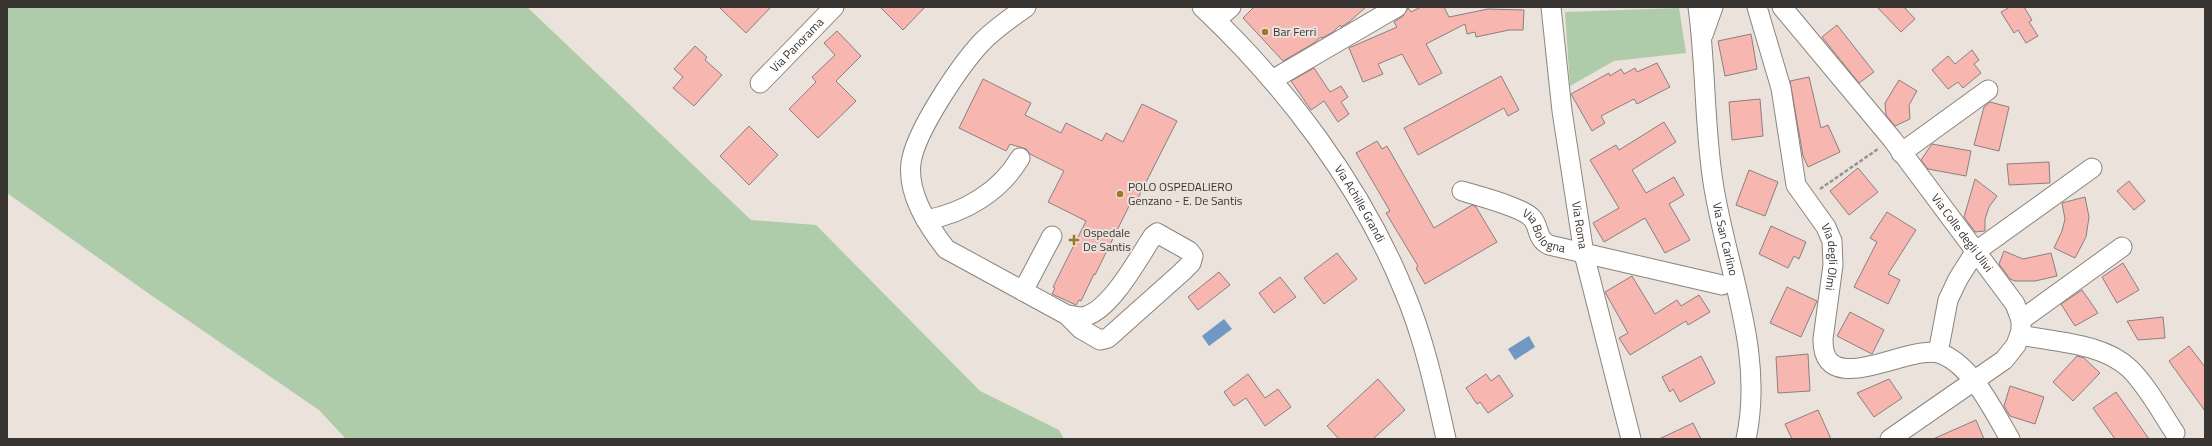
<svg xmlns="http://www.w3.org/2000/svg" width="2212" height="446" font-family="'Titillium Web',sans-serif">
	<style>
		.green { fill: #aeccaa }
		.water { fill: #6f99c2 }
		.building { fill: #f8b6b1; stroke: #8a807f }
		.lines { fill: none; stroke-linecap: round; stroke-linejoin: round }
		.minor-casing { stroke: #8b847e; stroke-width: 21 }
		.path { stroke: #98928d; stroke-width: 2.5; stroke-dasharray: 4 2; stroke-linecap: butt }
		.minor { stroke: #fff; stroke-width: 19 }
		.poi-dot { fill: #9c7a25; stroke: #eae2db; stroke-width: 1.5 }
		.labels { text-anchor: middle; stroke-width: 4; stroke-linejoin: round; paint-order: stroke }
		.poi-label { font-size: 12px; fill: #393533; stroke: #eae2db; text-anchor: start }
		.street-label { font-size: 12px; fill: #393533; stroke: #eae2db }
	</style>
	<rect width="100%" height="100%" fill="#eae2db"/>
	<!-- green -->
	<g class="green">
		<polygon points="7,7 527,7 751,220 816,225 980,391 1059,430 1064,439 346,439 319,410 148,293 7,193"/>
		<polygon points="1679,8 1686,53 1614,61 1570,86 1565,12"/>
	</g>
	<!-- water -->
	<g class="water">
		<polygon points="1224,319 1232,329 1209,346 1202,336"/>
		<polygon points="1529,336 1535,347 1515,360 1508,349"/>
	</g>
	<!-- building -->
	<g class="building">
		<polygon points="719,7 771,7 746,33"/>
		<polygon points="880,7 925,7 903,30"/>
		<polygon points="1254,7 1366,7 1349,22 1341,27 1340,25 1333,32 1322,38 1321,37 1314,43 1283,61 1243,18"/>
		<polygon points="1421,7 1444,7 1449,17 1488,9 1524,10 1523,30 1509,30 1476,37 1475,32 1467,34 1465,24 1426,44 1442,73 1419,85 1402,54 1378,64 1383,74 1363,82 1349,48 1397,27 1394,22 1403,16 1408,8 1411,12"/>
		<polygon points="1877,7 1904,7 1915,19 1901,32"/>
		<polygon points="2010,7 2024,7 2032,20 2029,22 2038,36 2026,43 2018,30 2014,33 2001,12"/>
		<polygon points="1837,25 1874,72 1859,83 1822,37"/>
		<polygon points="837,31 861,56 836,81 856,101 818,138 789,109 816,82 812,77 835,55 824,43"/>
		<polygon points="1751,34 1757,69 1725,76 1718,41"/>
		<polygon points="695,46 707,57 705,60 722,75 694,106 673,88 683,77 674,69"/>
		<polygon points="1972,50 1979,60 1974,64 1981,73 1963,88 1958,82 1948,89 1932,70 1948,56 1955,64"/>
		<polygon points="1657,63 1670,87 1637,104 1634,99 1601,116 1605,123 1592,131 1571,94 1609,73 1610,76 1621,69 1624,74 1635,68 1637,72"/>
		<polygon points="1314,68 1330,92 1341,86 1348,97 1341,102 1349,114 1338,122 1324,101 1311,110 1291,81"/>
		<polygon points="1501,76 1519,110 1508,116 1504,108 1418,155 1404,128"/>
		<polygon points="1809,77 1821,128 1828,125 1840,152 1808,167 1803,156 1790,81"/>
		<polygon points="983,79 1031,103 1025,115 1061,133 1066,123 1102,141 1106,133 1123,142 1142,104 1177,121 1137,200 1133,198 1095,275 1094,274 1081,301 1079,300 1076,305 1052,294 1055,288 1053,287 1086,221 1048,202 1064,171 1030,154 1026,149 1010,144 1006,151 959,128"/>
		<polygon points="1899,80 1917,91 1909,105 1910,119 1895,126 1886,115 1885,103"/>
		<polygon points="1760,99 1763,136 1732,140 1729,102"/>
		<polygon points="1990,102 2009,107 1999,151 1974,145 1984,107"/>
		<polygon points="1664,122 1676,142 1632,170 1646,193 1674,177 1684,195 1669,204 1690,240 1665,253 1645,218 1604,242 1593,223 1619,208 1590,160 1616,145 1619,150"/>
		<polygon points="749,126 778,155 749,185 720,156"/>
		<polygon points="1377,141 1382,149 1387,146 1434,228 1472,205 1476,207 1497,242 1425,284 1416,268 1418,266 1386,213 1390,211 1356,153"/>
		<polygon points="1932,144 1971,151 1966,176 1928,169 1921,160"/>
		<polygon points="2049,162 2050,183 2009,185 2007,164"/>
		<polygon points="1858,168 1878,192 1849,215 1830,191"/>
		<polygon points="1749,170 1778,182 1765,216 1736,205"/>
		<polygon points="1975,179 1997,196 1989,207 1985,219 1985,231 1975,232 1964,217"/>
		<polygon points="2129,181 2145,201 2134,210 2117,191"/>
		<polygon points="2085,197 2089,217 2086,237 2075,258 2054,248 2062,231 2065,219 2062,203"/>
		<polygon points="1887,212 1916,230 1888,274 1900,280 1888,304 1854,287 1877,242 1870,238"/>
		<polygon points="1771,226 1806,242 1799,259 1794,256 1788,268 1759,254"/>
		<polygon points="2004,251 2023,259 2051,253 2057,276 2035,281 2015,281 2010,279 1999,264"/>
		<polygon points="1337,253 1357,279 1324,304 1304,278"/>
		<polygon points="2123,263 2139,290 2117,303 2102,277"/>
		<polygon points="1219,272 1230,285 1198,310 1188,297"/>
		<polygon points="1632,276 1655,314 1677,300 1681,306 1699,295 1710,312 1688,325 1686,321 1630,355 1619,338 1628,333 1605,292"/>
		<polygon points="1280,277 1296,297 1274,313 1259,293"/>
		<polygon points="1787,287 1817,301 1801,337 1770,323"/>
		<polygon points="2082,290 2098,313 2075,326 2061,304"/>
		<polygon points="1850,312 1884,330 1872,354 1837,336"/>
		<polygon points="2163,317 2165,338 2138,340 2127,321"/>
		<polygon points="2189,346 2205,367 2205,411 2169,361"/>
		<polygon points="1808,354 1810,391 1778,393 1776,357"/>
		<polygon points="1701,356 1715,383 1680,402 1673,389 1670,392 1662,377"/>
		<polygon points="2077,356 2084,358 2100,373 2073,401 2053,382"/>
		<polygon points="1248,374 1265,398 1278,389 1291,407 1265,426 1246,398 1234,406 1224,392"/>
		<polygon points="1486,374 1491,381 1499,375 1513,396 1488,413 1480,402 1477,404 1466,388"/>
		<polygon points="1378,379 1405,410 1373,439 1339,439 1327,426"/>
		<polygon points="1889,379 1902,398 1874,417 1857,393"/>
		<polygon points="2010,386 2044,397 2035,424 2010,416 2004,406"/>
		<polygon points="2116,392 2149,439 2115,439 2093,408"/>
		<polygon points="1818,410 1831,439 1792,439 1785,424"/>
		<polygon points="1976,420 1984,439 1933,439"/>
		<polygon points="1693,423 1701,439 1659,439"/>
	</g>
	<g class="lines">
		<!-- minor casing -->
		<g class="minor-casing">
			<g id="minor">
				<path d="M1026 7C1011 18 994 29 981 43 959 67 915 132 911 163 907 194 928 226 946 249L1067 315 1081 329 1100 340 1108 338 1182 272 1191 263 1193 256 1189 251 1157 233 1153 236C1139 257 1112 308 1086 316 1081 318 1072 315 1067 315"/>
				<path id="s1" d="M1202 7C1285 85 1361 185 1404 291 1424 338 1435 389 1446 439"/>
				<path id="s2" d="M1551 7 1562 111 1584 254 1631 439"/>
				<path id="s3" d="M1698 7C1706 65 1704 124 1713 182 1726 268 1765 351 1746 439"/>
				<path id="s4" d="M1757 7 1781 88 1796 185 1826 227 1832 241 1833 265 1823 339C1822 403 1912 341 1942 354 1973 367 1994 412 2010 439"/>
				<path id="s5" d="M1782 7 1892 139 2015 304 2021 320V331L2016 345 2004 360 1890 439"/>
				<polyline points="1216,20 1231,7"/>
				<polyline points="1703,35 1713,7"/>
				<polyline points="1272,80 1397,7"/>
				<path id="s6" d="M760 83 834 7"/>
				<polyline points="1901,153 1988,90"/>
				<path id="s7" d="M1462 191C1478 196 1522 207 1532 218 1540 227 1536 239 1549 245L1722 285"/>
				<path d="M926 220C964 213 1000 192 1020 158"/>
				<polyline points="1023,291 1052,236"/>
				<polyline points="2021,320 2122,247"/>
				<path d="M2020 335C2055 342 2103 343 2130 369 2148 387 2161 412 2175 433"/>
				<polyline points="1938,353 1948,300 1958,279 1975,252 2092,168"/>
			</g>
		</g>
		<!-- path -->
		<polyline class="path" points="1820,189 1878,149"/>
		<!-- minor -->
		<use href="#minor" class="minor"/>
	</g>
	<!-- markers -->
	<g class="poi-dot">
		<circle cx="1265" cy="32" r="4"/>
		<circle cx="1120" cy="194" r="4"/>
		<path d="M1072 234h4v4h4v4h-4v4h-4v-4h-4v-4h4z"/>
	</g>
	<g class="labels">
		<!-- poi labels -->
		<g class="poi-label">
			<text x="1273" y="36">Bar Ferri</text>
			<text x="1128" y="191">POLO OSPEDALIERO<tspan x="1128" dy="14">Genzano - E. De Santis</tspan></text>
			<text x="1083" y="237">Ospedale<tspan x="1083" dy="14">De Santis</tspan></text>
		</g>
		<!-- street labels -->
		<g class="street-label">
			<text dy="4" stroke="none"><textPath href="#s6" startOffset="53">Via Panorama</textPath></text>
			<text dy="4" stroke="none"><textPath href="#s1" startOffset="253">Via Achille Grandi</textPath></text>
			<text dy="4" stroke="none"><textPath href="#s2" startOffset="220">Via Roma</textPath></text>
			<text dy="4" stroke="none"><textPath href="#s7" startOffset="95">Via Bologna</textPath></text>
			<text dy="4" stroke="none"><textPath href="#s5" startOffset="289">Via Colle degli Ulivi</textPath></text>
			<text dy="4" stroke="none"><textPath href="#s3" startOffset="234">Via San Carlino</textPath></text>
			<text dy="4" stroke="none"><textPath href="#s4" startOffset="265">Via degli Olmi</textPath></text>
		</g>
	</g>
	<!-- border -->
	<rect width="2212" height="446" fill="none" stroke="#393533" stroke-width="16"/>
</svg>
